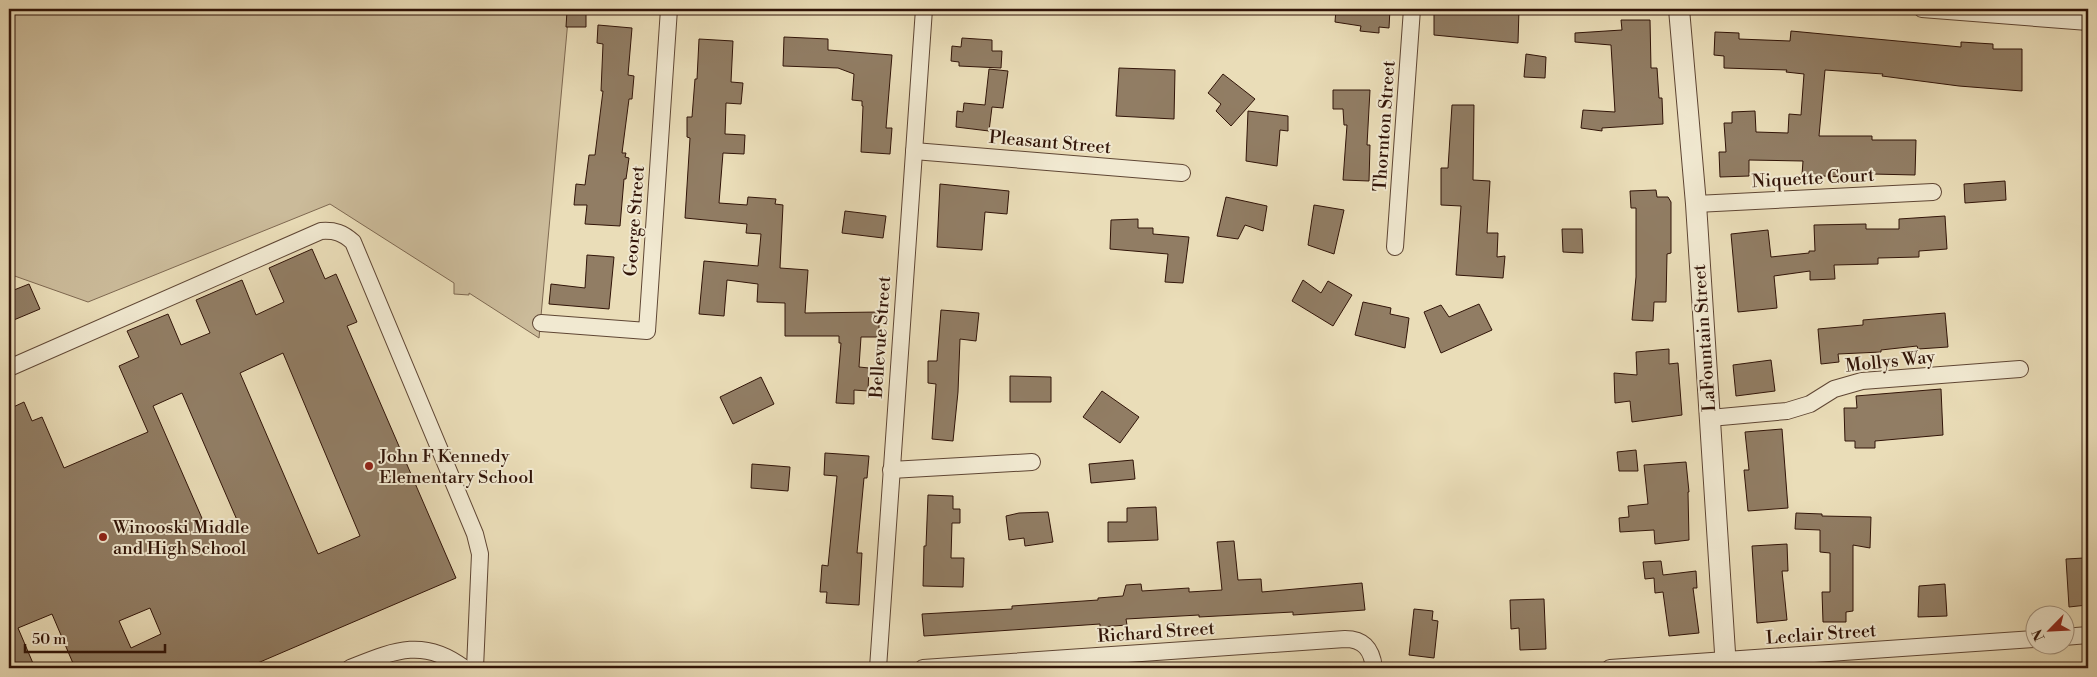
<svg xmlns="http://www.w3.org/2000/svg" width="2097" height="677" font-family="'Libre Bodoni',serif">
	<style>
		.green { fill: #cbbb9a; stroke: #7e6851 }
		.building { fill: #917d64; stroke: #311408; fill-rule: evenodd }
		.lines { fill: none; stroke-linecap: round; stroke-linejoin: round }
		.minor-casing { stroke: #5f4634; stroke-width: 18 }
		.tertiary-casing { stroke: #5f4634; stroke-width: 22 }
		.minor { stroke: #f1e9d1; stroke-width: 16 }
		.tertiary { stroke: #f1e9d1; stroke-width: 20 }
		.poi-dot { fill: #8f2418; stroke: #f1e9d1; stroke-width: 2 }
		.labels { text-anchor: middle; stroke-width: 4; stroke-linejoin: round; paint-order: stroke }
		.street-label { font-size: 18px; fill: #311408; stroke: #f1e9d1 }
		.poi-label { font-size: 18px; fill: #311408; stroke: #f1e9d1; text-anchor: start }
	</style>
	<rect width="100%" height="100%" fill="#eaddb8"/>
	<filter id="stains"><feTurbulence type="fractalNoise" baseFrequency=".004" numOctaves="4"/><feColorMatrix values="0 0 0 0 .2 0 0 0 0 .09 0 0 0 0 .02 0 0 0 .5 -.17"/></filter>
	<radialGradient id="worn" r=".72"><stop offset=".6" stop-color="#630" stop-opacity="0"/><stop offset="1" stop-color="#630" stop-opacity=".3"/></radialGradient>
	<!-- green -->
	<polygon class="green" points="9,9 569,9 539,338 469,293 469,295 454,294 454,283 330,204 88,302 9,274"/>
	<!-- building -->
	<g class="building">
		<polygon points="1336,9 1390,9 1389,28 1379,27 1379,33 1360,31 1361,26 1335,22"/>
		<polygon points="1434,9 1461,12 1461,9 1519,9 1518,43 1434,35"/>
		<polygon points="567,11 586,12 586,27 566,27"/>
		<polygon points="1621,20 1650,20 1651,68 1657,68 1659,98 1662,98 1663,124 1602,128 1602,131 1581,128 1583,110 1615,112 1611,45 1575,42 1575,33 1622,30"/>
		<polygon points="598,25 632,28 628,75 634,76 632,99 629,99 622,153 626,153 625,157 629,158 626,179 624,179 620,226 585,224 587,205 574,205 576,184 585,185 589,155 595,155 603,91 601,91 603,44 597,43"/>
		<polygon points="1791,31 1961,47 1961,42 1993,44 1993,49 2022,49 2022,91 1959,86 1882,76 1883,74 1825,70 1819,136 1872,136 1872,140 1916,140 1915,175 1872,174 1872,176 1844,177 1802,175 1803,161 1749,160 1749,176 1720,177 1719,152 1726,152 1724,123 1732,123 1732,112 1755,111 1756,132 1788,133 1789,114 1801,115 1804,74 1786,72 1787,70 1724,68 1724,56 1714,55 1715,32 1739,33 1739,39 1790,41"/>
		<polygon points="784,37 828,39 828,50 892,55 886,128 892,128 890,154 861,152 863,106 862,106 862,101 852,100 854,74 838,68 783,66"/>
		<polygon points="962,38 992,40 992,51 1002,51 1001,68 959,66 959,62 951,61 952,46 961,47"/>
		<polygon points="699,39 733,41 731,82 743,83 741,104 726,103 725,134 745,135 744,154 723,153 719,203 747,205 748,197 776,199 775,204 783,205 780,268 808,270 805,313 879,312 879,337 861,337 859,367 869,368 868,391 854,390 854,404 836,403 841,343 839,343 839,336 785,336 785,303 757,302 758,284 727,280 724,316 699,314 704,261 758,266 761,234 746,233 747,224 685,218 690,138 687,137 687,117 692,117 695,79 697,79"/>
		<polygon points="1526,54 1546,57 1545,78 1524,77"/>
		<polygon points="1119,68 1175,70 1174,119 1116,116"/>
		<polygon points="989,69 1008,71 1003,108 992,107 989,131 956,127 957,111 963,112 964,103 985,105"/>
		<polygon points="1223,74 1255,99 1231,126 1216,111 1221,104 1208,93"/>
		<polygon points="1333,90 1370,90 1367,145 1370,145 1369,181 1343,180 1347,125 1344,125 1343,109 1333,109"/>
		<polygon points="1452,105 1474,105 1473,180 1490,181 1487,233 1498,233 1497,257 1505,256 1503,278 1456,275 1461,206 1441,205 1441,168 1448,168"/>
		<polygon points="1248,111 1288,116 1288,131 1280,130 1277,166 1246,161"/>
		<polygon points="2005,181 2006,200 1965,203 1964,184"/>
		<polygon points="940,184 1009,191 1007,214 985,212 982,250 937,247"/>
		<polygon points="1656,190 1657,197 1668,197 1671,202 1671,253 1667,254 1666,302 1654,302 1653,321 1632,320 1636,277 1636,208 1631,208 1630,191"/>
		<polygon points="1226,197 1267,206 1263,231 1245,225 1238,239 1217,236"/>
		<polygon points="1314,205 1344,210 1334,254 1308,245"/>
		<polygon points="845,211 886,216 883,238 842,233"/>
		<polygon points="1945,216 1947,249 1919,251 1919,257 1878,258 1878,264 1834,265 1835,279 1810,280 1810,271 1774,276 1777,308 1738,312 1731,234 1768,230 1771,257 1809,253 1809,251 1815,251 1814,225 1866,224 1866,229 1899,229 1899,219"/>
		<polygon points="1138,219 1138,228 1153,228 1153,234 1189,237 1183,283 1165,282 1168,254 1110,249 1111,220"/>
		<polygon points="1562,229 1582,229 1583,253 1563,252"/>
		<path d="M312 249 325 279 336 274 357 322 347 326 456 578 246 668H75L52 614 18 628 35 668H9V409L24 402 32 421 42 417 64 468 148 432 119 366 139 357 127 331 168 314 181 345 210 333 196 300 242 280 256 315 284 302 269 268ZM283 353 360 536 318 554 240 373ZM182 393 237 520 208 532 153 406ZM150 608 161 634 131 648 119 621Z"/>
		<polygon points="587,255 614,257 609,309 549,304 551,284 585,288"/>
		<polygon points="1303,280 1321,293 1328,281 1352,295 1333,326 1292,301"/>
		<polygon points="29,284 40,309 9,322 9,292"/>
		<polygon points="1363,302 1391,308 1390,314 1409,318 1405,348 1355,335"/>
		<polygon points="1479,304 1492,330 1441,353 1424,312 1441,305 1449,317"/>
		<polygon points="941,310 979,313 976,341 960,339 958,392 953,441 932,439 936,384 928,383 928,361 937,361"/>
		<polygon points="1945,313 1948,347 1918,349 1917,346 1881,350 1881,352 1838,354 1839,362 1821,364 1818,329 1863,325 1863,320"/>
		<polygon points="1669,349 1669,364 1678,363 1682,415 1632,422 1630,401 1615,403 1614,373 1637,375 1636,352"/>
		<polygon points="1771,360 1775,391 1736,396 1733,365"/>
		<polygon points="1010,376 1051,377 1051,402 1010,402"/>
		<polygon points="761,377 774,404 733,424 720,397"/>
		<polygon points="1941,389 1943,435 1875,441 1875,448 1855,448 1855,441 1845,441 1844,408 1857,408 1856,396"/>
		<polygon points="1102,391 1139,417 1120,443 1083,417"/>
		<polygon points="1782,429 1788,508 1748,511 1744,470 1749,470 1745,432"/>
		<polygon points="1636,450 1638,471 1619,471 1617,452"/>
		<polygon points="825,453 869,456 867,478 864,478 857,553 862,553 859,605 826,603 827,592 820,592 822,565 828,566 837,476 824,475"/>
		<polygon points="1133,460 1135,479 1091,483 1089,464"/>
		<polygon points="1686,462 1689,492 1688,492 1689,540 1655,544 1654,530 1620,532 1619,518 1629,517 1628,506 1648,504 1644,465"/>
		<polygon points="752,464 790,467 788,491 751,488"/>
		<polygon points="928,495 953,496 953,509 960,509 960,523 952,523 951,558 964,558 963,587 923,586 924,546 926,546"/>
		<polygon points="1156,507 1158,540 1108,542 1108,522 1127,522 1127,508"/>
		<polygon points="1048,512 1053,542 1025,546 1024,538 1009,540 1006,516 1019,513"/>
		<polygon points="1796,513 1822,514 1822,516 1871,517 1870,548 1853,545 1853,611 1846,612 1846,622 1823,622 1822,592 1830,592 1830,553 1820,552 1820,530 1795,529"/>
		<polygon points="1234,541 1238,580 1261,579 1262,592 1362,583 1365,610 1293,615 1293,612 1199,617 1199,615 1126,619 1127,625 1100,627 1100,624 924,636 922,614 1012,609 1012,606 1098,600 1098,598 1123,596 1126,585 1141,584 1142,591 1189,588 1189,592 1222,590 1217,542"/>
		<polygon points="1787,544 1788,571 1782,571 1787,620 1757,623 1752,546"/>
		<polygon points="2084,558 2087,605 2069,607 2066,559"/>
		<polygon points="1661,561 1663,575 1696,571 1697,588 1693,588 1699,633 1669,636 1663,592 1655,593 1654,578 1645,579 1643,562"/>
		<polygon points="1945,584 1947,616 1918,617 1919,586"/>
		<polygon points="1544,599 1546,649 1520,650 1519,628 1511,629 1510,600"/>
		<polygon points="1414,609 1433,611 1432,620 1438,621 1434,658 1409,655"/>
	</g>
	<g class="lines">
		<!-- minor casing -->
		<g class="minor-casing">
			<g id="minor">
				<polyline points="1922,9 2088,22"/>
				<polyline points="914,151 1182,173"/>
				<polyline points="1696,204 1933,192"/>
				<polyline points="1395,247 1412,9"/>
				<polyline points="541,323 647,331 669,9"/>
				<path d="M9 368 321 231C335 230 343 233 353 242L475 534 480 554 475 668"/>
				<polyline points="1710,418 1787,411 1810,404 1834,389 1862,381 2020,369"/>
				<polyline points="891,470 1032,462"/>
				<polyline points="2064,637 2088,635"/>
				<path d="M350 668C393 651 423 637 464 668"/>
				<polyline points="878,668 924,9"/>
				<path d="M923 668 1345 639C1364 639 1372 650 1374 668"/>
				<polyline points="1610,668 2034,639"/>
			</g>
		</g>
		<!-- tertiary casing -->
		<g class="tertiary-casing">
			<polyline id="tertiary" points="1679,9 1696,204 1726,668"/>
		</g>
		<!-- minor -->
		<use href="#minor" class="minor"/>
		<!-- tertiary -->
		<use href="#tertiary" class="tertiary"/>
	</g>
	<!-- markers -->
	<g class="poi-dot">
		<circle cx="369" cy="466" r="5"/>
		<circle cx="103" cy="537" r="5"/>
	</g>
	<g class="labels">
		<!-- street labels -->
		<g class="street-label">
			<text transform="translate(1384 126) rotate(-86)" y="6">Thornton Street</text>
			<text transform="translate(1050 142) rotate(5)" y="6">Pleasant Street</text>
			<text transform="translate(1813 178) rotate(-3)" y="6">Niquette Court</text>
			<text transform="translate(634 221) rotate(-86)" y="6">George Street</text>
			<text transform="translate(880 337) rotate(-86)" y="6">Bellevue Street</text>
			<text transform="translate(1704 338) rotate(-94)" y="6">LaFountain Street</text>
			<text transform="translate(1890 361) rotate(-6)" y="6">Mollys Way</text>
			<text transform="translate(1156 632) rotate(-4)" y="6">Richard Street</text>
			<text transform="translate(1821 634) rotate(-4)" y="6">Leclair Street</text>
		</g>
		<!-- poi labels -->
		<g class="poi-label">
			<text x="379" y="462">John F Kennedy<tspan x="379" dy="21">Elementary School</tspan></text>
			<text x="113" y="533">Winooski Middle<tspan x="113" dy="21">and High School</tspan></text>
		</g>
	</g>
	<!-- margin -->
	<rect width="2097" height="677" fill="none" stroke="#eaddb8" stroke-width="30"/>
	<rect x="10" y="10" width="2077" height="657" fill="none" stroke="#311408" stroke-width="2.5"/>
	<rect x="15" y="15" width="2067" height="647" fill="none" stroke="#311408"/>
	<!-- north arrow -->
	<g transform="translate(2050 630) rotate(246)"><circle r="24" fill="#f1e9d1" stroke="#a49481"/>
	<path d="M0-4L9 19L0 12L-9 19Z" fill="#8f2418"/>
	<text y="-8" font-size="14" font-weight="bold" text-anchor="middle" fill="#311408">N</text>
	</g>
	<!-- scale -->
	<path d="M25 644v8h140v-8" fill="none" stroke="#311408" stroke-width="2.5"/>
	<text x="32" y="644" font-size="15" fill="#311408" stroke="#f1e9d1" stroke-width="4" paint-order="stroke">50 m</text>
	<rect width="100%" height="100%" filter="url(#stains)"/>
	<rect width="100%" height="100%" fill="url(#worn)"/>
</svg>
